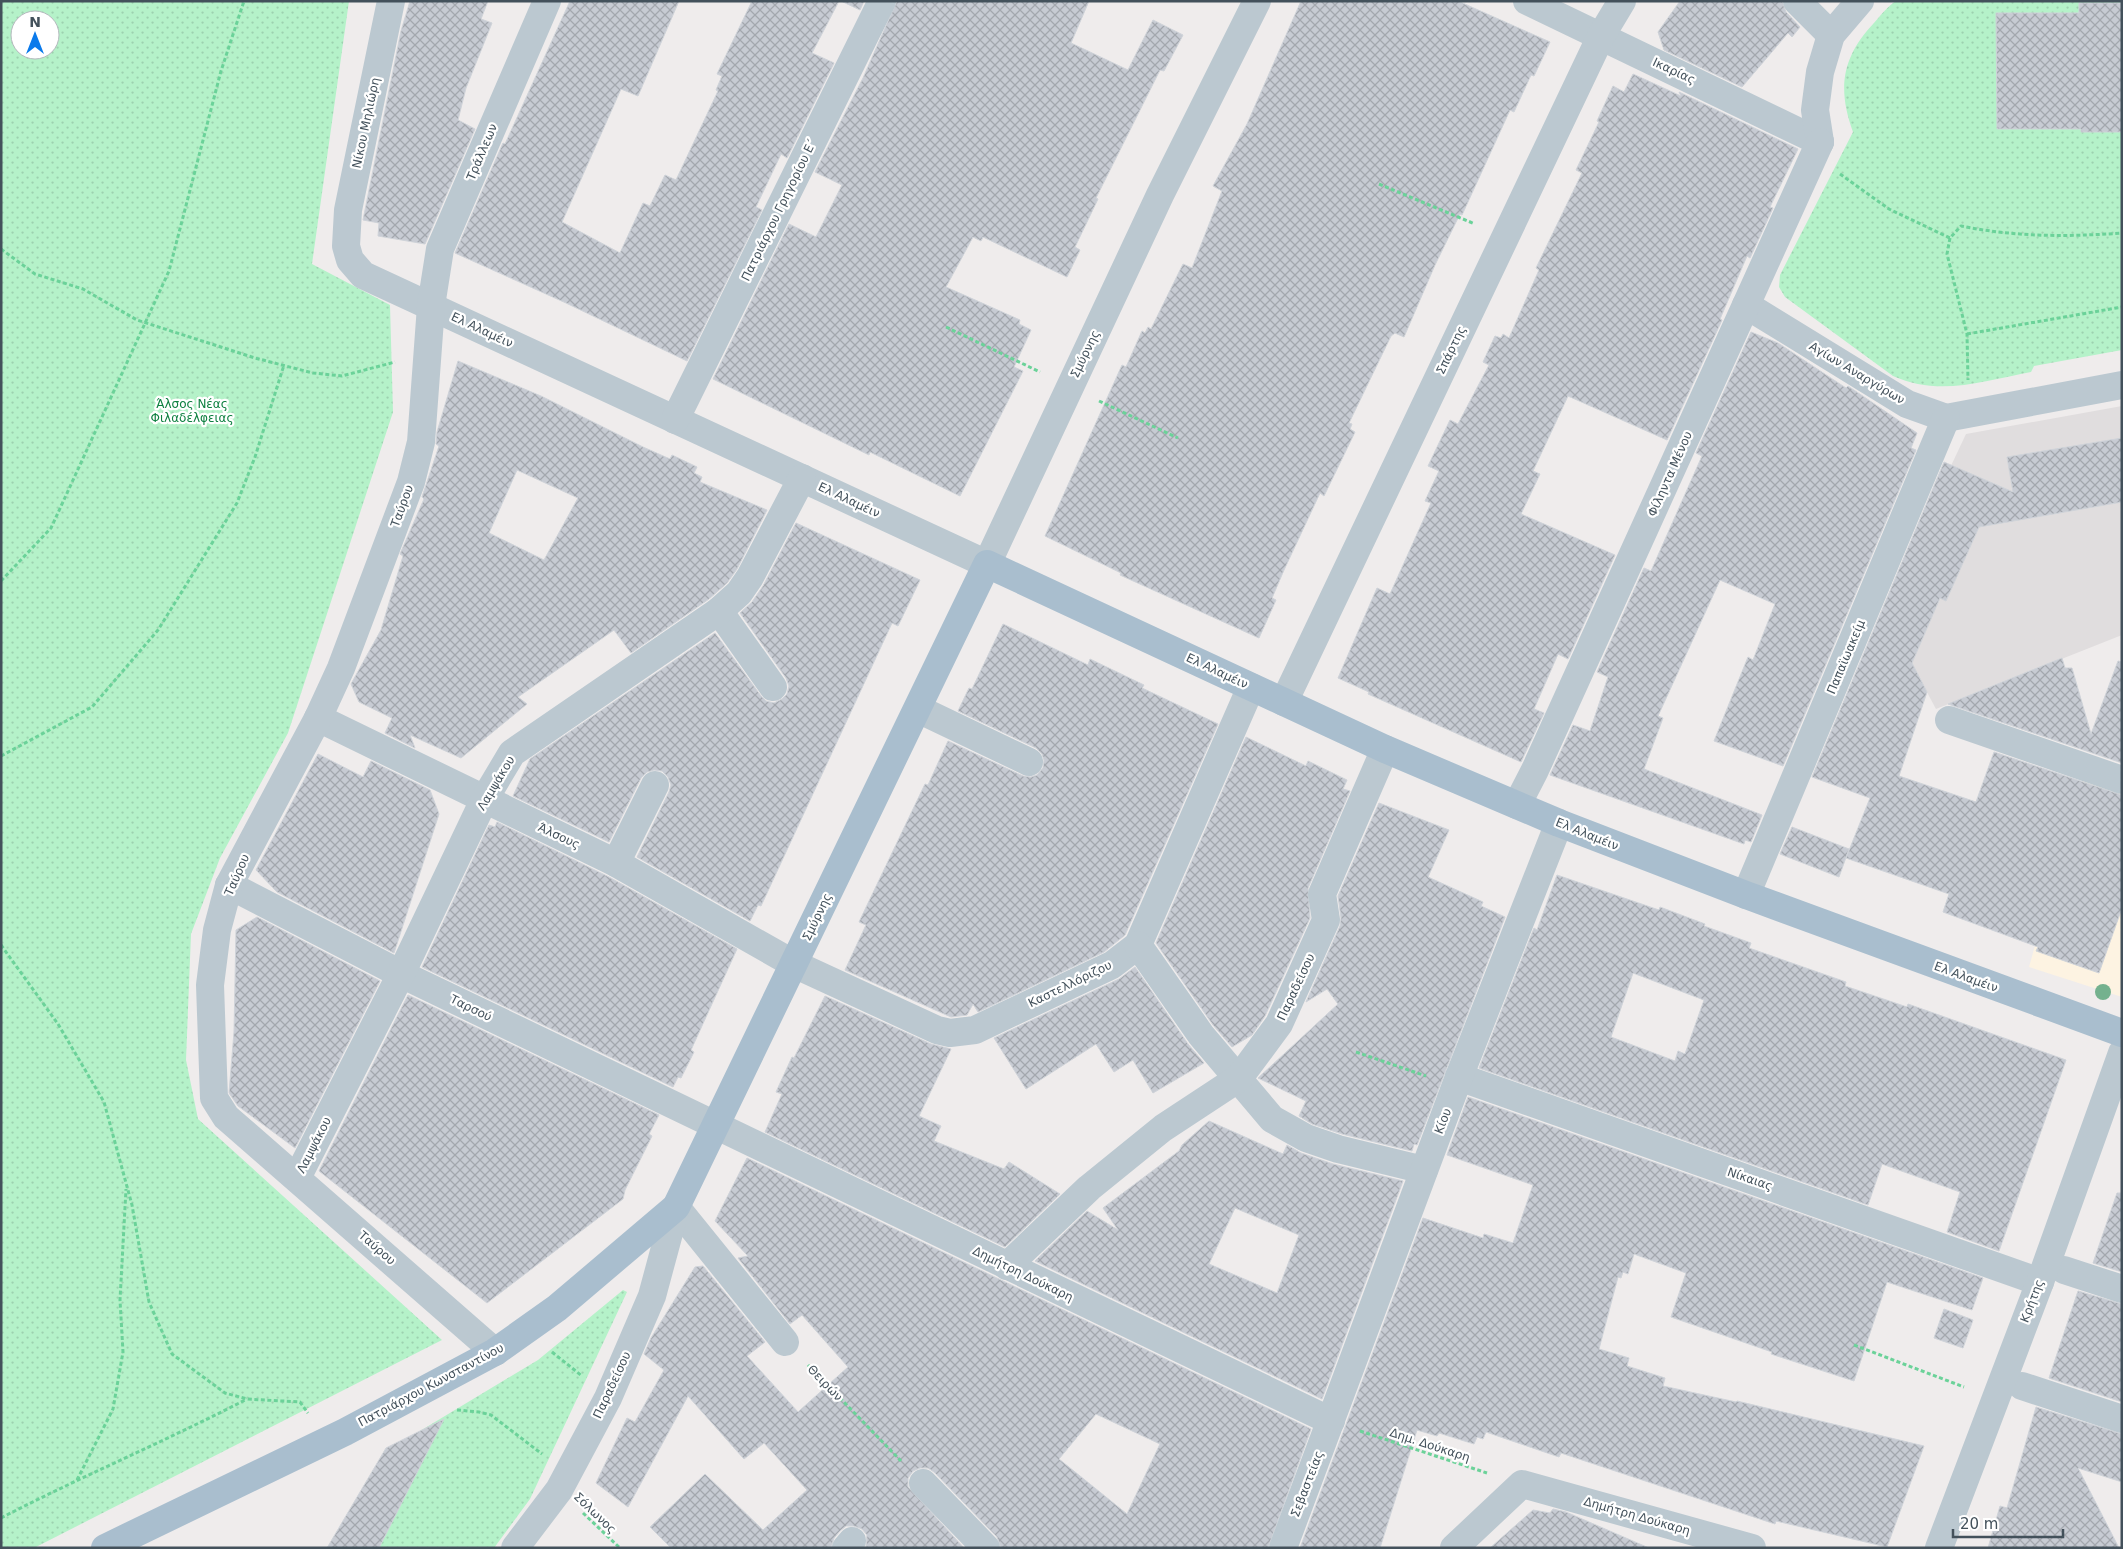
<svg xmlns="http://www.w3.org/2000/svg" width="2123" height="1549" font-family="'DejaVu Sans',sans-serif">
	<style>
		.commercial { fill: #fdf3e2 }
		.education { fill: #e0ddde }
		.park { fill: url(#park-dots); fill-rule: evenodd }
		.building { fill: url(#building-cross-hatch); stroke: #cfd3d9; fill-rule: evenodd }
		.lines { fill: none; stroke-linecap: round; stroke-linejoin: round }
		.path { stroke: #6bd299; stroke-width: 3; stroke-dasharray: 4 2.5; stroke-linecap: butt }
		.minor { stroke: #bbc8d0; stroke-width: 28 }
		.major { stroke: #a9bece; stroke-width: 28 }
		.tree { fill: #74b18e }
		.labels { text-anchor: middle; stroke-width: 4.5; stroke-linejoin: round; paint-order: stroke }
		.street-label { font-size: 12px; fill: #43515b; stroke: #fff }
		.park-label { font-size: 12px; fill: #0f8141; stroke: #fff }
	</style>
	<defs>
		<pattern id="park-dots" width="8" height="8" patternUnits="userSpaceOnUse" patternTransform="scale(1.25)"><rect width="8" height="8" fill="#b5f2c9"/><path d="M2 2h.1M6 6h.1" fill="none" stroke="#9dd1af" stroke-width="1.8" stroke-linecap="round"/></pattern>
		<pattern id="building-cross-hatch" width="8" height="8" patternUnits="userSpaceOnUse" patternTransform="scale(1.25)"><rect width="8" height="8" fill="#c7cbd3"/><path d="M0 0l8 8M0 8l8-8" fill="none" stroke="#a3a7ae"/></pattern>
	</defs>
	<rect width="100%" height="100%" fill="#efecec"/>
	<!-- commercial -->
	<polygon class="commercial" points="2083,775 2122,787 2122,997 2029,967"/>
	<!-- education -->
	<polygon class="education" points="2122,406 2122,635 1936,709 1883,610 1966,434"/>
	<!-- park -->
	<g class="park">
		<path d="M1 1H349L312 264 390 305 393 412 288 733 220 858 191 934 186 1060 198 1119 442 1340 34 1548H1ZM20 20H50V50H20Z"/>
		<path d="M1896 1H2122V350L2034 366 2031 372C1983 381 1939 397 1893 376L1785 297 1779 287 1780 275 1853 132C1837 88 1842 57 1874 23 1881 15 1887 7 1896 1Z"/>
		<polygon points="623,1290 627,1292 530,1499 494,1548 379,1548 433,1439 420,1431 538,1360"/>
	</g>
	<!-- building -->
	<g class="building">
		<polygon points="410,1 488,1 481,19 492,23 466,88 458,120 475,129 425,244 378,236 379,223 363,220 401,31"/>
		<polygon points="570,1 679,1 638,96 621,89 562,222 620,253 643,203 650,206 665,175 676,180 718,91 716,90 722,76 717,74 752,1 839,1 812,53 834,63 787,158 781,154 756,207 762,210 687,361 566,303 455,253 503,143 505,144"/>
		<polygon points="841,1 864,1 860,10"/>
		<polygon points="897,1 1089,1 1071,43 1128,70 1153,20 1183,35 1164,71 1160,70 1096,198 1098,199 1075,247 1080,250 1067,277 983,237 981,241 973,237 946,287 1020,320 1019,324 1031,330 1014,367 1023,371 960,496 870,452 869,455 713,379 789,224 816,237 842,185 815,172 863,78"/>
		<polygon points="1301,1 1458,1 1550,42 1534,76 1531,75 1514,112 1510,110 1462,215 1460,214 1435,265 1404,337 1395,333 1391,336 1349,423 1352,424 1350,429 1355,432 1324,496 1320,493 1284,570 1272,598 1276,600 1259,638 1120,575 1121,573 1045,536 1122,365 1126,367 1142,331 1145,333 1148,327 1151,329 1183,264 1192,268 1222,191 1213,186 1247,124"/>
		<polygon points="1680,1 1782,1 1786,12 1800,27 1792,37 1788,33 1742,87 1664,50 1658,32"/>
		<polygon points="2079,3 2122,3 2122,132 2081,132 2081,129 1997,129 1996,13 2079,13"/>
		<polygon points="1633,74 1681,96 1679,92 1798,149 1770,207 1773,208 1750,258 1747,256 1720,319 1722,320 1667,440 1568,396 1533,471 1540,474 1521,514 1615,555 1568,659 1558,654 1534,709 1544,713 1521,762 1368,694 1369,692 1338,678 1377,588 1390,594 1431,503 1425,501 1439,471 1428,466 1450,420 1458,424 1489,365 1483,362 1495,336 1501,338 1503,334 1509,338 1539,270 1536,268 1582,173 1576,170 1599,122 1597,121 1613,86 1624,92"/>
		<polygon points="1751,332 1778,343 1846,388 1848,386 1917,433 1911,448 1916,450 1783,766 1714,741 1748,657 1753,660 1775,604 1720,580 1658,716 1663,718 1644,769 1762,815 1751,842 1745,840 1744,844 1550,775 1573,725 1590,731 1608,677 1597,672 1644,568 1651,571 1702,456 1696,453"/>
		<path d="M458 361 541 396 643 447 670 459 672 455 697 467 694 473 702 477 700 482 767 510 737 569 727 583 709 599 631 653 614 630 518 697 527 704 461 758 410 735 415 748 385 733 392 718 359 702 351 684 381 630 403 556 400 554 424 499 422 497 439 446 436 444 437 432ZM517 470 578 498 544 560 489 533Z"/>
		<polygon points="2122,438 2122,502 1979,527 1946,601 1940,598 1912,663 1927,692 1899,776 1976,802 1994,752 2122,795 2122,908 2099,973 2036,951 2038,947 1943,912 1949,894 1846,858 1870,798 1812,777 1944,462 2013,492 2007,457"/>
		<polygon points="796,523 920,580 898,626 892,623 761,906 758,905 750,921 637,857 669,792 671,785 668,777 662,771 654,770 647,772 641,778 609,842 513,796 530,759 715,633 761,696 766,701 774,703 782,699 787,694 789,686 786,678 740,613 752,602 763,586"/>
		<polygon points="1003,624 1088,665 1090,659 1144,685 1142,688 1218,724 1125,935 1104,952 978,1012 973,1004 967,1015 951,1017 845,970 866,925 859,922 925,784 928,785 948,741 1023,776 1031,777 1037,775 1043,768 1044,760 1042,754 1036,748 958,711 969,688 972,689"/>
		<polygon points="2062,658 2065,668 2072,668 2091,734 2118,661 2122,662 2122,763 1948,704"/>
		<polygon points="1246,737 1306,766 1308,761 1347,780 1343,789 1350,791 1308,888 1310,918 1265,1016 1252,1035 1232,1047 1213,1025 1156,943"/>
		<polygon points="318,754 363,777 371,761 430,790 439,814 394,953 277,892 256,870"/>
		<polygon points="1379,803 1449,830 1428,877 1483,902 1481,906 1505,917 1417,1145 1414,1144 1412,1151 1342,1134 1312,1124 1299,1116 1306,1101 1258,1078 1338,1004 1327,989 1306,1002 1340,926 1341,918 1338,896"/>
		<polygon points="497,822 609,877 737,949 691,1050 694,1052 681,1078 678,1077 673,1087 422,967 489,825 495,827"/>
		<polygon points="1792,827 1849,849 1839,877 1780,854"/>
		<path d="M1557 875 1659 910 1660 907 1705 924 1704 926 1751 943 1749 948 1846 982 1845 986 1907 1007 1908 1004 2066 1060 1999 1251 1947 1232 1960 1192 1882 1164 1868 1205 1479 1068 1534 928 1537 930ZM1633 973 1704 1000 1685 1054 1678 1051 1675 1061 1611 1037Z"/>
		<polygon points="257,917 380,981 295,1148 238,1106 229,1093 234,1032 236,930"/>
		<polygon points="1135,967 1188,1044 1204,1063 1153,1093 1133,1060 1114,1072 1096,1044 1026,1089 994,1038 1119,979"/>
		<polygon points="408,995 659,1115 649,1134 652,1136 625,1190 623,1199 487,1303 319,1171"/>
		<polygon points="825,996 931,1044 951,1049 919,1116 941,1126 934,1141 1004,1169 1009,1162 1060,1194 1005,1247 765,1132 782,1094 776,1092 792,1057 794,1058"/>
		<polygon points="1468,1097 1983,1278 1972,1310 1887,1282 1854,1381 1771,1354 1772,1352 1671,1317 1686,1273 1634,1254 1628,1274 1623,1272 1621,1278 1618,1277 1599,1349 1629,1358 1627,1366 1665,1378 1663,1386 1736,1402 1737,1401 1924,1446 1887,1547 1776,1521 1775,1524 1561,1453 1559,1457 1486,1432 1483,1439 1477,1437 1474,1444 1439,1433 1437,1436 1417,1430 1380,1548 1300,1548 1423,1218 1483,1238 1484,1234 1513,1243 1533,1185 1447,1155"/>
		<path d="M1209 1121 1283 1154 1287 1145 1301 1153 1333 1164 1403 1181 1322 1399 1035 1261 1087 1211 1118 1230 1103 1208 1179 1151 1182 1145ZM1235 1208 1299 1235 1277 1293 1209 1264Z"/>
		<path d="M747 1158 1311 1429 1268 1548H1001L997 1537 934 1472 928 1468H920L913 1471 908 1478V1487L964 1548H866L867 1535 862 1529 854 1526H846L840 1531 834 1538 831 1548H671L650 1527 705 1474 763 1530 807 1490 764 1443 744 1459 688 1396 628 1507 596 1483 627 1418 635 1422 664 1370 644 1354 651 1338 695 1267 703 1266 765 1342 747 1356 798 1412 848 1367 802 1315 790 1324 738 1258 748 1256 715 1221ZM1096 1414 1160 1444 1127 1514 1059 1459Z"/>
		<polygon points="2117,1193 2122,1193 2122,1272 2093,1263"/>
		<polygon points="2078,1291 2122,1304 2122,1402 2049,1378"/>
		<polygon points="1944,1309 1973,1320 1963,1348 1934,1338"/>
		<polygon points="2036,1407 2122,1434 2122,1482 2078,1468 2119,1548 1988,1548 2000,1506 2007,1508"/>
		<polygon points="444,1419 379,1548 327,1548 386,1448"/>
		<polygon points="1553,1509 1566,1512 1649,1548 1490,1548 1533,1510 1550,1513"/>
	</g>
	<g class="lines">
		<!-- path -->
		<g class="path">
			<path d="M1840 174 1889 209 1950 238 1961 226C2015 237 2067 237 2122 233"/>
			<polyline points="1379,184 1475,224"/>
			<polyline points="1950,238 1947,254 1967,334 1968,380"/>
			<polyline points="1,249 35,274 83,289 137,320 255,358 313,373 342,376 395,362"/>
			<polyline points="946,327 1040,372"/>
			<polyline points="1967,334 2122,307"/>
			<polyline points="1099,401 1178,438"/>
			<polyline points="1,581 51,528 169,271 221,71 244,1"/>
			<polyline points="1,756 92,707 158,630 237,503 255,457 284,365"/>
			<polyline points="1,945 58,1024 104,1102 132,1205 149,1302 172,1354 225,1393 247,1399 300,1402 308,1413"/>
			<polyline points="1356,1052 1426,1076"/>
			<polyline points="1854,1345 1964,1387"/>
			<polyline points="552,1352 582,1376"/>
			<polyline points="808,1365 901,1461"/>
			<polyline points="457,1410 479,1412 491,1415 542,1454"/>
			<polyline points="1360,1431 1487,1473"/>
			<polyline points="77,1480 113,1409 123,1352 120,1300 126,1189"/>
			<polyline points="583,1513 620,1548"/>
			<path d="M1 1518C82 1476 166 1441 247 1399"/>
		</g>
		<!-- minor -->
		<g class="minor">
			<polyline points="391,1 348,210 346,246 350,260 363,275 987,564 1160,195 1257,1"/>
			<polyline points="1527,1 1820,142"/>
			<polyline points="1797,1 1831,35"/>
			<polyline points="1820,142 1815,110 1820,72 1831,35 1860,1"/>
			<polyline points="1746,305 1907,404 1946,418 2122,385"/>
			<polyline points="675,420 882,1"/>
			<polyline points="719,611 773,687"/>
			<polyline points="1284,702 1601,36 1622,1"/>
			<polyline points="918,709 1029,762"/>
			<polyline points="318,718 616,863 794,964 937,1030 950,1033 975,1030 1112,965 1138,945 1251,687"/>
			<polyline points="1949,720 2122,780"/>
			<polyline points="1517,805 1535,770 1820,142"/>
			<polyline points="616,863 655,785"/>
			<polyline points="229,885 401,974 1331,1421"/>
			<polyline points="1746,895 1946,418"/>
			<polyline points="1138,945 1201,1035 1272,1119 1306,1138 1338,1149 1424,1170"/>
			<polyline points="1459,1077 2040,1282"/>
			<polyline points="297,1178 401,974 484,800 512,753 719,611 739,593 750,577 802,478"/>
			<polyline points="676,1207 785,1342"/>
			<polyline points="1007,1266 1089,1188 1163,1128 1239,1078 1279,1024 1326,920 1322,894 1385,749"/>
			<polyline points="2064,1270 2122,1289"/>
			<polyline points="495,1352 226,1117 214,1098 210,985 217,930 229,885 318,718 341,668 411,482 421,442 431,306 440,249 547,1"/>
			<polyline points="2022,1386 2122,1419"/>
			<polyline points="923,1483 986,1548"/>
			<polyline points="515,1548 559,1490 608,1398 652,1296 676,1207"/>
			<polyline points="846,1548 852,1541"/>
			<polyline points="1283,1548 1459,1077 1559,823"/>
			<polyline points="1454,1548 1522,1484 1752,1548"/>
			<polyline points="1939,1548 2040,1282 2122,1053"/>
		</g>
		<!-- major -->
		<polyline class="major" points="105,1548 345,1432 495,1352 557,1308 676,1207 987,564 1385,749 1559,823 1746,895 2122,1033"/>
	</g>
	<!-- trees -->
	<circle class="tree" cx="2103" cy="992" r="8"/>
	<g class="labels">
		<!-- street labels -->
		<g class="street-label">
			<text transform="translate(1674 71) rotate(25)" y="4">Ικαρίας</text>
			<text transform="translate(366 123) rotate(-78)" y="4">Νίκου Μηλιώρη</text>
			<text transform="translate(482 152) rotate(-67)" y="4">Τράλλεων</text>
			<text transform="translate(779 210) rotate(-64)" y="4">Πατριάρχου Γρηγορίου Ε΄</text>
			<text transform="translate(482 330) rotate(25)" y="4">Ελ Αλαμέιν</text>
			<text transform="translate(1451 350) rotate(-64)" y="4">Σπάρτης</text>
			<text transform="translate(1085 354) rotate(-64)" y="4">Σμύρνης</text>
			<text transform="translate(1857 373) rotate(31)" y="4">Αγίων Αναργύρων</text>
			<text transform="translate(1670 474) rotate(-66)" y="4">Φίληντα Μένου</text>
			<text transform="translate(849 500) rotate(25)" y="4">Ελ Αλαμέιν</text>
			<text transform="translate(402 506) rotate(-70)" y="4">Ταύρου</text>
			<text transform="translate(1846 657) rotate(-67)" y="4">Παπαϊωακείμ</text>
			<text transform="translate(1217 671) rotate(25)" y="4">Ελ Αλαμέιν</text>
			<text transform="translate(496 783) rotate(-59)" y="4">Λαμψάκου</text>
			<text transform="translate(1587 834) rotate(22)" y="4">Ελ Αλαμέιν</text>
			<text transform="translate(559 836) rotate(25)" y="4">Άλσους</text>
			<text transform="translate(237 875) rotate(-66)" y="4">Ταύρου</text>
			<text transform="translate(817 917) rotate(-64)" y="4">Σμύρνης</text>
			<text transform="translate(1966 977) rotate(20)" y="4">Ελ Αλαμέιν</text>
			<text transform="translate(1070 984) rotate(-26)" y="4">Καστελλόριζου</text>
			<text transform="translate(1296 987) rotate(-65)" y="4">Παραδείσου</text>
			<text transform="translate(471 1008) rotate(26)" y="4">Ταρσού</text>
			<text transform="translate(1443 1121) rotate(-69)" y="4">Κίου</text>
			<text transform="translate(314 1145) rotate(-63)" y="4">Λαμψάκου</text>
			<text transform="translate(1750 1179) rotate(19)" y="4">Νίκαιας</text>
			<text transform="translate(377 1248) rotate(41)" y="4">Ταύρου</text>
			<text transform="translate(1023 1274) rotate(26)" y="4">Δημήτρη Δούκαρη</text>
			<text transform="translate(2032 1301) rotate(-69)" y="4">Κρήτης</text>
			<text transform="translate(825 1383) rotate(46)" y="4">Θειρών</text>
			<text transform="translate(431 1385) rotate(-28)" y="4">Πατριάρχου Κωνσταντίνου</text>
			<text transform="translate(612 1385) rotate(-65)" y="4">Παραδείσου</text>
			<text transform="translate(1430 1445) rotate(18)" y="4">Δημ. Δούκαρη</text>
			<text transform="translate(1307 1484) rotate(-69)" y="4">Σεβαστείας</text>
			<text transform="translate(595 1513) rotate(44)" y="4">Σόλωνος</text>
			<text transform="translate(1637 1516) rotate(16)" y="4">Δημήτρη Δούκαρη</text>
		</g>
		<!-- park labels -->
		<g class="park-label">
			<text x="192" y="408">Άλσος Νέας<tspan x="192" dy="14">Φιλαδέλφειας</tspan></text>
		</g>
	</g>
	<!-- border -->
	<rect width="2123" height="1549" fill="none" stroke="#43515b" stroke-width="5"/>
	<!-- north arrow -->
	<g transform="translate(35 35)"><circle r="24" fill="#ffffff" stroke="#b4b9bd"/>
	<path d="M0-4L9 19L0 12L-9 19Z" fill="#0a7aeb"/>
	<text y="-8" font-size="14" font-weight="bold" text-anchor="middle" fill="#43515b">N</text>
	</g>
	<!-- scale -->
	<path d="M1953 1529v8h110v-8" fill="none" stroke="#43515b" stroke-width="2.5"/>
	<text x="1960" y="1529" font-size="15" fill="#43515b" stroke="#ffffff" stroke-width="4" paint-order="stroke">20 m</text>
</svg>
